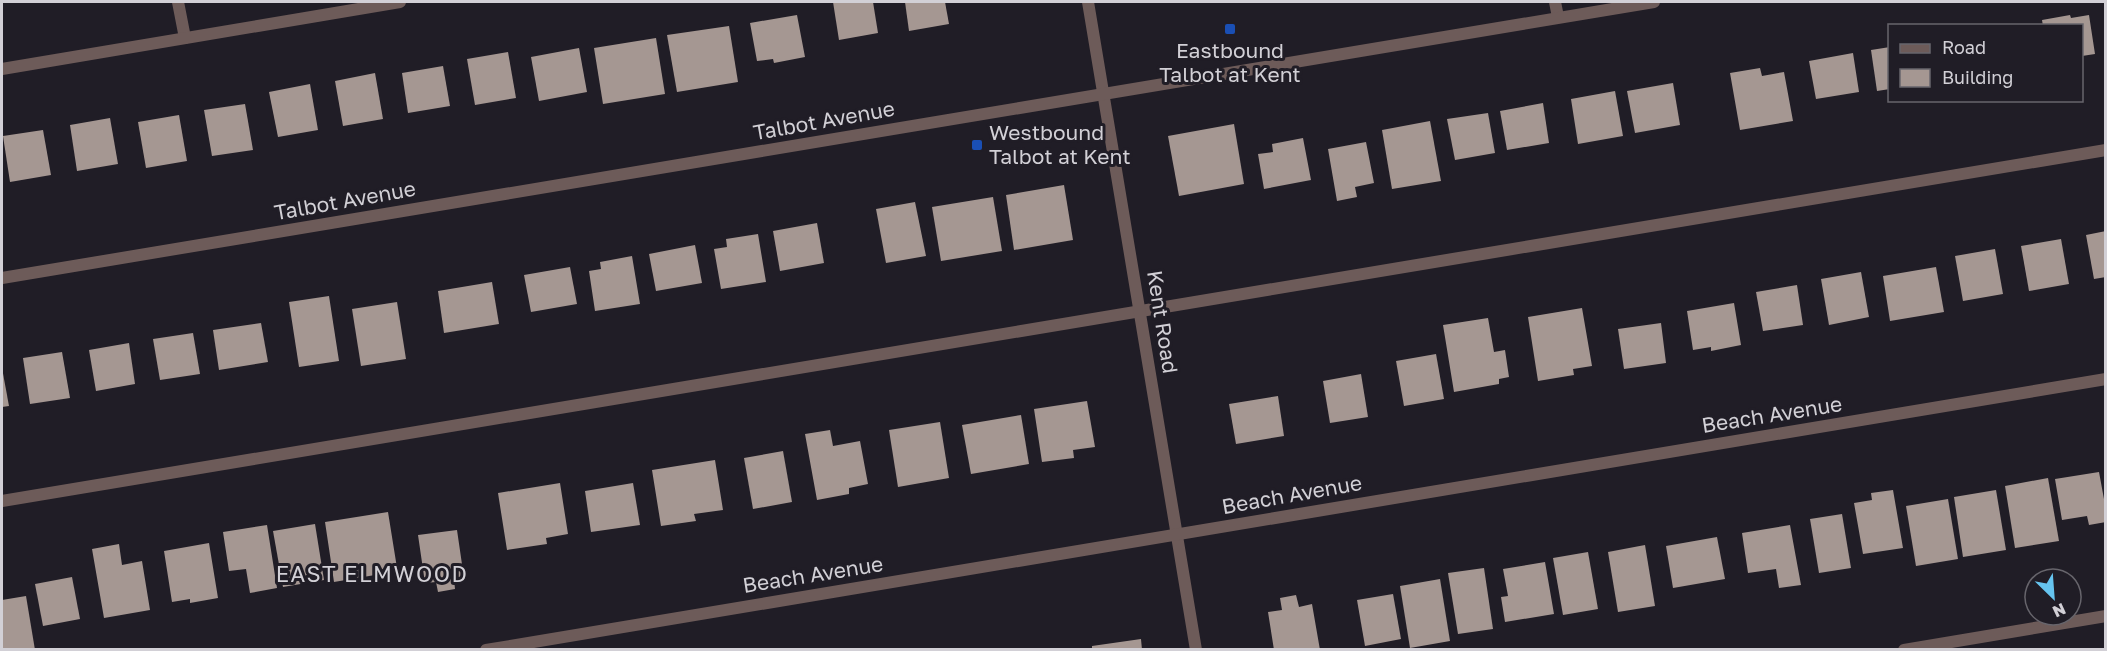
<svg xmlns="http://www.w3.org/2000/svg" width="2107" height="651" font-family="'Golos Text',sans-serif">
	<style>
		.building { fill: #a59792 }
		.lines { fill: none; stroke-linecap: round; stroke-linejoin: round }
		.service { stroke: #6d5b59; stroke-width: 12 }
		.minor { stroke: #6d5b59; stroke-width: 12 }
		.tertiary { stroke: #6d5b59; stroke-width: 12 }
		.transit-dot { fill: #1a4fb4; stroke: #201d26; stroke-width: 2 }
		.labels { text-anchor: middle; stroke-width: 6; stroke-linejoin: round; paint-order: stroke }
		.poi-label { font-size: 21px; fill: #d2d0d6; stroke: #201d26 }
		.street-label { font-size: 21px; fill: #d2d0d6; stroke: #201d26 }
		.neighbourhood-label { font-size: 22px; letter-spacing: 1.5px; fill: #d2d0d6; stroke: #201d26 }
	</style>
	<rect width="100%" height="100%" fill="#201d26"/>
	<!-- building -->
	<g class="building">
		<polygon points="833,2 873,2 878,33 839,40"/>
		<polygon points="905,2 945,2 949,24 909,31"/>
		<polygon points="797,15 805,57 774,63 773,59 757,61 750,23"/>
		<polygon points="2070,15 2071,18 2089,15 2095,54 2082,56 2082,26 2043,26 2042,20"/>
		<polygon points="729,26 738,82 677,92 667,35"/>
		<polygon points="656,38 665,94 603,104 594,48"/>
		<polygon points="1890,47 1890,89 1877,91 1871,50"/>
		<polygon points="579,48 587,92 539,101 531,57"/>
		<polygon points="508,52 516,98 475,105 467,59"/>
		<polygon points="1853,53 1859,92 1816,99 1809,61"/>
		<polygon points="443,66 450,106 408,113 402,73"/>
		<polygon points="1760,68 1762,76 1784,72 1793,121 1740,130 1730,73"/>
		<polygon points="375,73 383,119 343,126 335,81"/>
		<polygon points="1673,83 1680,125 1635,133 1627,91"/>
		<polygon points="310,84 318,130 278,137 269,92"/>
		<polygon points="1615,91 1623,136 1578,144 1571,99"/>
		<polygon points="1543,103 1549,143 1507,150 1500,111"/>
		<polygon points="245,104 253,150 212,156 204,110"/>
		<polygon points="1488,113 1495,153 1455,160 1447,119"/>
		<polygon points="179,115 187,161 146,168 138,122"/>
		<polygon points="110,118 118,164 77,171 70,125"/>
		<polygon points="1430,121 1441,181 1392,189 1382,130"/>
		<polygon points="1234,124 1244,184 1179,196 1168,136"/>
		<polygon points="43,130 51,175 10,182 3,136"/>
		<polygon points="1303,138 1311,180 1264,189 1258,154 1273,152 1272,144"/>
		<polygon points="1366,142 1374,183 1355,187 1357,197 1337,201 1328,149"/>
		<polygon points="1064,185 1073,240 1014,250 1006,195"/>
		<polygon points="993,197 1002,251 941,261 932,207"/>
		<polygon points="915,202 926,256 886,263 876,209"/>
		<polygon points="817,223 824,263 780,271 773,231"/>
		<polygon points="2106,231 2106,277 2094,279 2086,235"/>
		<polygon points="758,234 766,282 721,289 714,249 727,247 726,239"/>
		<polygon points="2061,239 2069,284 2029,291 2021,246"/>
		<polygon points="695,245 702,283 656,291 649,254"/>
		<polygon points="1995,249 2003,294 1963,301 1955,256"/>
		<polygon points="632,256 640,304 595,311 589,271 601,269 600,262"/>
		<polygon points="570,267 577,304 531,312 524,275"/>
		<polygon points="1936,267 1944,312 1890,321 1883,276"/>
		<polygon points="1861,272 1869,317 1829,325 1821,279"/>
		<polygon points="492,282 499,324 444,333 438,291"/>
		<polygon points="1797,285 1803,325 1763,331 1756,292"/>
		<polygon points="329,296 339,361 299,367 289,302"/>
		<polygon points="397,302 406,359 361,366 352,309"/>
		<polygon points="1734,303 1741,345 1711,351 1711,347 1693,350 1687,311"/>
		<polygon points="1582,308 1592,366 1573,369 1574,375 1538,381 1528,317"/>
		<polygon points="1488,318 1494,352 1505,350 1509,377 1499,379 1499,384 1454,392 1443,325"/>
		<polygon points="261,323 268,362 219,370 213,330"/>
		<polygon points="1661,323 1666,363 1624,369 1618,329"/>
		<polygon points="193,333 200,374 160,380 153,339"/>
		<polygon points="129,343 135,384 96,391 89,350"/>
		<polygon points="62,352 70,398 30,404 23,358"/>
		<polygon points="1436,354 1444,399 1404,406 1396,361"/>
		<polygon points="2,368 9,406 2,407"/>
		<polygon points="1361,374 1368,417 1330,423 1323,381"/>
		<polygon points="1278,396 1284,436 1236,444 1229,404"/>
		<polygon points="1087,401 1095,447 1073,450 1074,458 1042,462 1034,409"/>
		<polygon points="1021,415 1029,464 971,474 962,425"/>
		<polygon points="940,422 949,478 898,487 889,430"/>
		<polygon points="830,430 833,446 860,441 868,484 849,488 849,494 817,500 805,434"/>
		<polygon points="783,451 792,502 753,509 744,458"/>
		<polygon points="715,460 723,510 694,514 696,521 661,526 652,470"/>
		<polygon points="2099,472 2106,510 2106,522 2089,525 2087,516 2062,520 2055,479"/>
		<polygon points="2048,478 2059,541 2015,548 2005,486"/>
		<polygon points="560,483 568,534 546,538 547,544 507,550 498,493"/>
		<polygon points="633,483 640,525 591,532 585,491"/>
		<polygon points="1893,490 1903,548 1863,554 1854,503 1872,500 1871,493"/>
		<polygon points="1996,490 2006,550 1963,557 1954,497"/>
		<polygon points="1948,499 1958,559 1916,566 1906,506"/>
		<polygon points="388,512 397,568 374,571 375,575 334,582 325,522"/>
		<polygon points="1842,514 1851,568 1819,573 1810,519"/>
		<polygon points="315,524 324,580 283,587 273,531"/>
		<polygon points="267,525 277,588 250,593 246,569 229,571 223,532"/>
		<polygon points="1790,525 1801,585 1779,588 1776,569 1748,573 1742,533"/>
		<polygon points="457,530 464,578 454,579 455,589 438,592 436,582 425,583 418,535"/>
		<polygon points="1717,537 1725,579 1673,588 1666,546"/>
		<polygon points="209,543 218,598 190,603 190,599 172,602 164,551"/>
		<polygon points="119,544 122,565 142,561 150,610 104,618 92,549"/>
		<polygon points="1645,545 1655,606 1618,612 1608,552"/>
		<polygon points="1588,552 1598,609 1563,615 1553,558"/>
		<polygon points="1545,562 1554,614 1505,622 1501,597 1508,596 1503,569"/>
		<polygon points="1484,568 1493,629 1458,634 1448,573"/>
		<polygon points="72,577 80,619 43,626 35,584"/>
		<polygon points="1440,579 1450,641 1410,648 1400,586"/>
		<polygon points="1393,594 1401,639 1365,646 1357,600"/>
		<polygon points="1296,595 1299,607 1312,604 1320,650 1274,650 1268,612 1282,610 1280,598"/>
		<polygon points="26,596 35,650 2,650 2,600"/>
		<polygon points="1141,639 1142,650 1092,650 1092,646"/>
	</g>
	<g class="lines">
		<!-- service -->
		<g class="service">
			<polyline points="178,2 185,38"/>
			<polyline points="2,69 400,2"/>
			<polyline points="2,501 2106,150"/>
			<polyline points="1904,650 2106,616"/>
		</g>
		<!-- minor -->
		<g class="minor">
			<polyline points="1088,2 1196,650"/>
			<polyline points="1555,2 1558,17"/>
			<polyline points="486,650 2106,379"/>
		</g>
		<!-- tertiary -->
		<polyline class="tertiary" points="2,278 1654,2"/>
	</g>
	<!-- markers -->
	<g class="transit-dot">
		<rect x="1224" y="23" width="12" height="12" rx="3"/>
		<rect x="971" y="139" width="12" height="12" rx="3"/>
	</g>
	<g class="labels">
		<!-- poi labels -->
		<g class="poi-label">
			<text x="1230" y="58">Eastbound<tspan x="1230" dy="24">Talbot at Kent</tspan></text>
			<text x="989" y="140" text-anchor="start">Westbound<tspan x="989" dy="24">Talbot at Kent</tspan></text>
		</g>
		<!-- street labels -->
		<g class="street-label">
			<text transform="translate(824 121) rotate(-10)" y="7">Talbot Avenue</text>
			<text transform="translate(345 201) rotate(-10)" y="7">Talbot Avenue</text>
			<text transform="translate(1162 322) rotate(81)" y="7">Kent Road</text>
			<text transform="translate(1772 415) rotate(-9)" y="7">Beach Avenue</text>
			<text transform="translate(1292 495) rotate(-10)" y="7">Beach Avenue</text>
			<text transform="translate(813 575) rotate(-9)" y="7">Beach Avenue</text>
		</g>
		<!-- neighbourhood labels -->
		<g class="neighbourhood-label">
			<text x="372" y="582">EAST ELMWOOD</text>
		</g>
	</g>
	<!-- border -->
	<rect width="2107" height="651" fill="none" stroke="#d2d0d6" stroke-width="6"/>
	<!-- legend -->
	<rect x="1888" y="24" width="195" height="78" fill="#201d26" stroke="#67656c" stroke-width="1.5"/>
	<rect x="1900" y="44" width="30" height="9" fill="#6d5b59" stroke="#67656c" stroke-width="1.5"/>
	<text x="1942" y="54" font-size="18" fill="#d2d0d6">Road</text>
	<rect x="1900" y="69" width="30" height="18" fill="#a59792" stroke="#67656c" stroke-width="1.5"/>
	<text x="1942" y="84" font-size="18" fill="#d2d0d6">Building</text>
	<!-- north arrow -->
	<g transform="translate(2053 597) rotate(155)"><circle r="28" fill="#201d26" stroke="#67656c" stroke-width="1.5"/>
	<path d="M0-4.5L10 22L0 15L-10 22Z" fill="#66c4ef"/>
	<text y="-9" font-size="16" font-weight="bold" text-anchor="middle" fill="#d2d0d6">N</text>
	</g>
</svg>
